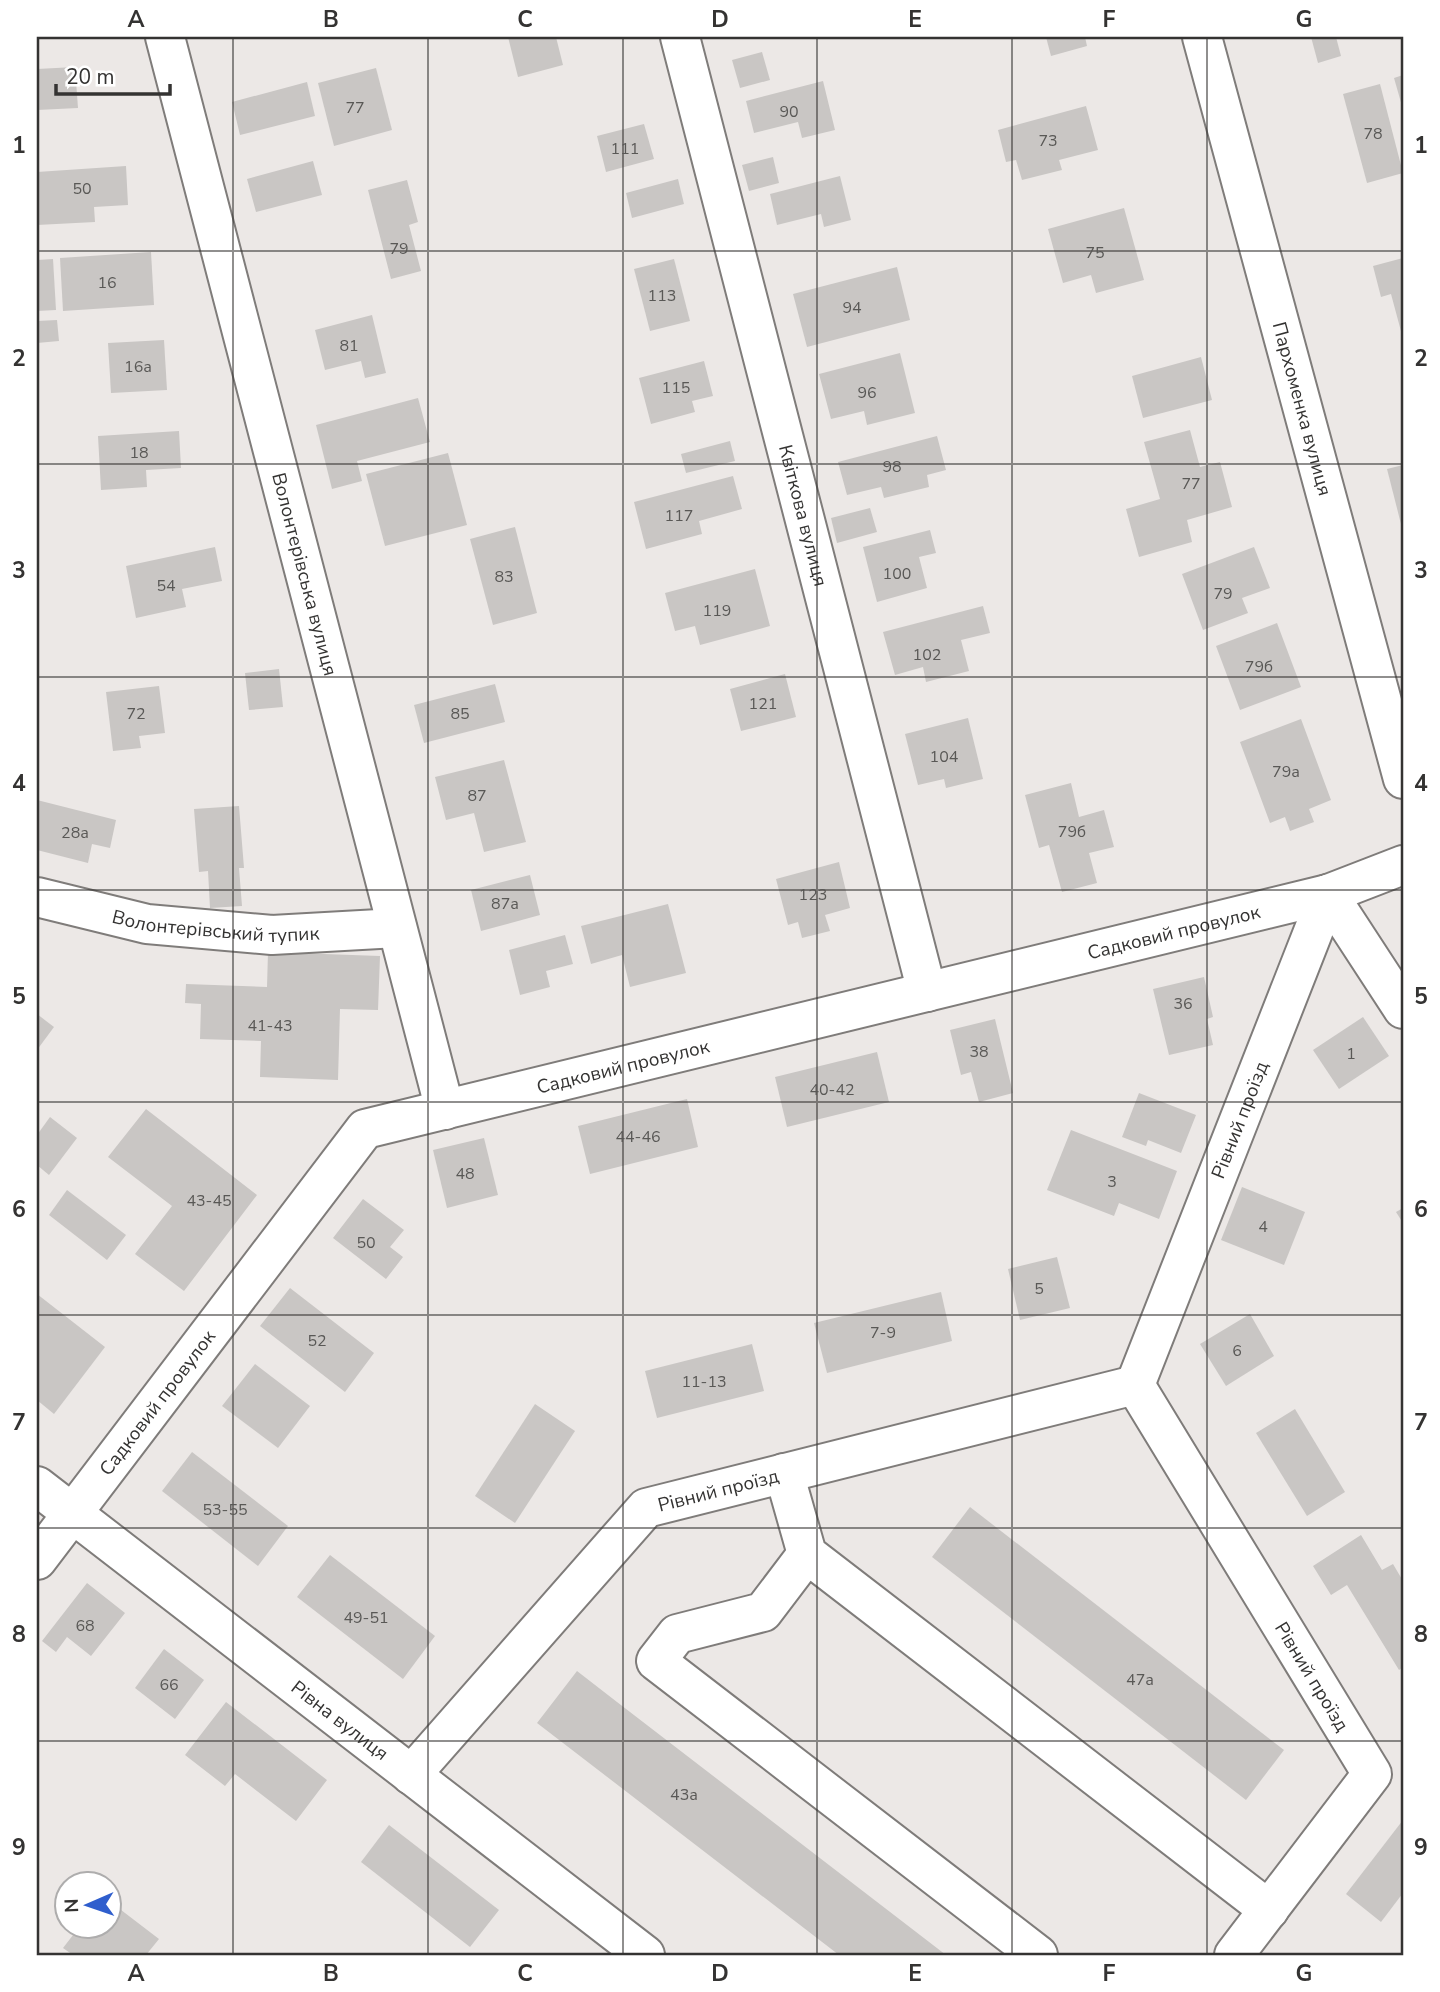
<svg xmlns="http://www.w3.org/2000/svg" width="1440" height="1992" font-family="'Nunito Sans',sans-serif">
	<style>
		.building { fill: #c9c6c4 }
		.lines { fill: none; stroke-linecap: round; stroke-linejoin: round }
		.minor-casing { stroke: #7f7c7a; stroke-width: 42 }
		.minor { stroke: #fff; stroke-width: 38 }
		.grid { fill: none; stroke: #343332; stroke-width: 2; stroke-opacity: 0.55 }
		.labels { text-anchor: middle; stroke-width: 7; stroke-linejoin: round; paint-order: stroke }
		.number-label { font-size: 16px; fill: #595856 }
		.street-label { font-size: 19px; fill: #343332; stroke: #fff }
		.neatline { fill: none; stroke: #343332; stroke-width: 2.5 }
		.grid-label { font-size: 23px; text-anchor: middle; font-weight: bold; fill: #343332 }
	</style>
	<rect width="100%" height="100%" fill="#ece8e6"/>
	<!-- building -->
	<g class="building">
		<polygon points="508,37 556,37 563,65 518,77"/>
		<polygon points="1046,37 1085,37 1087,46 1051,56"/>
		<polygon points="1311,37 1336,37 1341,56 1318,63"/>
		<polygon points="762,52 770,80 740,88 732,60"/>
		<polygon points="75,67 78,108 37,110 37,69"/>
		<polygon points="376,68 392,130 334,146 318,83"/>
		<polygon points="1403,75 1403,106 1402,106 1394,78"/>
		<polygon points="823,81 835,130 802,138 798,122 754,133 746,101"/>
		<polygon points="307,82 315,116 240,135 232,102"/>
		<polygon points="1380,84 1403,173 1367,183 1343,94"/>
		<polygon points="1086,106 1098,150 1059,160 1062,170 1022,180 1016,160 1006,162 998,130"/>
		<polygon points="644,124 654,159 606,172 597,136"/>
		<polygon points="773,157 779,183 749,191 742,165"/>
		<polygon points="313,161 322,195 256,212 247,179"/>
		<polygon points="126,166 128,205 94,207 95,222 37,225 37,172"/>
		<polygon points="840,176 851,220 824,227 821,214 777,225 770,194"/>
		<polygon points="678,179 684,204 632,218 626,193"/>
		<polygon points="407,180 418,222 409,225 421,271 391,279 368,190"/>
		<polygon points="1124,208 1144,280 1096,293 1091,275 1063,283 1048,229"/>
		<polygon points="151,252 154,305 63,311 60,258"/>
		<polygon points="1403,258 1403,335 1402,335 1391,294 1381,297 1373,266"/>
		<polygon points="53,259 56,310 37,311 37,260"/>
		<polygon points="674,259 690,321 650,331 634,269"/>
		<polygon points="897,267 910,320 807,347 793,294"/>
		<polygon points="372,315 386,373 365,378 361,361 325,370 315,330"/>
		<polygon points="57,320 59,341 37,343 37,321"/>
		<polygon points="164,340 167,390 111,393 108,343"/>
		<polygon points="900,353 915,413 867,425 864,411 831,419 819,374"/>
		<polygon points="1201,357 1212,400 1143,418 1132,376"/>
		<polygon points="704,361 713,396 692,401 695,412 651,424 639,378"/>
		<polygon points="418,398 430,442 357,461 362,481 332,489 316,425"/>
		<polygon points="1190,430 1200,467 1220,462 1232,507 1187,520 1192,542 1139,557 1126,509 1160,499 1144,442"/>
		<polygon points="179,431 181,468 146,470 147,487 101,490 98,436"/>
		<polygon points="937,436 946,470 927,475 929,487 884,498 881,487 847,495 838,462"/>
		<polygon points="730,441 735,461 686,473 681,454"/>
		<polygon points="448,453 467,525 385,546 366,474"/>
		<polygon points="1403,465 1403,528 1402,528 1387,469"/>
		<polygon points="733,476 742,509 699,521 702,534 646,549 634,502"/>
		<polygon points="870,508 877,532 837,543 831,518"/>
		<polygon points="515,527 537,613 493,625 470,539"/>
		<polygon points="930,530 936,553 919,557 927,588 877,602 863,547"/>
		<polygon points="215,547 222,581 182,589 186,607 136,618 126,566"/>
		<polygon points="1254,547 1270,588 1242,598 1248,613 1203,630 1182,574"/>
		<polygon points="755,569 770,626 700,645 695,626 675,631 665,593"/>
		<polygon points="983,606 990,633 961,640 969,671 926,682 923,667 895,675 883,632"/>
		<polygon points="1277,623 1301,687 1240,710 1216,646"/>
		<polygon points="279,669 283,707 249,710 245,673"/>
		<polygon points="785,674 796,717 741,731 730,689"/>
		<polygon points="495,684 505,722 424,743 414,705"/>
		<polygon points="159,686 165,733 139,736 141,748 113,751 106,692"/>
		<polygon points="968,718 983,779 946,788 944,779 918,785 905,734"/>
		<polygon points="1301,719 1331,800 1309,809 1314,822 1290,831 1285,817 1270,823 1240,742"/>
		<polygon points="504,760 526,842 484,852 474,813 446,820 435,777"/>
		<polygon points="1071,783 1079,817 1104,810 1114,847 1089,853 1097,883 1062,892 1049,845 1039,848 1025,795"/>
		<polygon points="37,800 116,820 110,848 92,844 88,863 37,850"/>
		<polygon points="239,806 244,868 239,868 242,906 210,908 208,871 199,872 194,809"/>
		<polygon points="839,862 850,908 825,915 830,931 802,938 798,922 788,925 776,879"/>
		<polygon points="530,875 540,915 481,931 471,890"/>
		<polygon points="668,904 686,973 630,987 622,955 591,964 581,926"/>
		<polygon points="565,935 573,964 546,971 550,987 520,995 509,950"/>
		<polygon points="268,952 380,956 378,1010 340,1009 338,1080 260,1077 261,1041 200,1039 201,1004 185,1003 186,984 267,987"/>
		<polygon points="1204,977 1213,1017 1207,1019 1213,1045 1169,1055 1153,989"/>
		<polygon points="37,1014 54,1027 37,1050"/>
		<polygon points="1363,1017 1389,1056 1339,1089 1313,1050"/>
		<polygon points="995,1019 1013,1093 979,1102 971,1072 961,1075 950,1030"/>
		<polygon points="877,1052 889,1102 787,1127 775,1077"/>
		<polygon points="1139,1093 1196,1115 1181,1153 1148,1140 1146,1146 1122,1137"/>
		<polygon points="687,1099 698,1147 590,1174 578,1126"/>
		<polygon points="146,1109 257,1195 184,1291 135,1254 172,1206 108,1157"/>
		<polygon points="50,1117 77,1138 49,1175 37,1165 37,1135"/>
		<polygon points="1071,1130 1177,1171 1159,1219 1119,1203 1114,1216 1047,1190"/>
		<polygon points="484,1138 498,1195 447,1208 433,1150"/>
		<polygon points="1242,1187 1305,1212 1284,1265 1221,1240"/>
		<polygon points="67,1190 126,1235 107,1260 49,1215"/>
		<polygon points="363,1199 404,1230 390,1247 403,1257 386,1279 333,1238"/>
		<polygon points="1403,1208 1403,1223 1396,1212"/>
		<polygon points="1057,1257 1070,1308 1020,1320 1008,1269"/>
		<polygon points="290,1288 374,1353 345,1392 260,1326"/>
		<polygon points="941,1292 952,1341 827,1373 814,1323"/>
		<polygon points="37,1294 105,1347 54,1414 37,1400"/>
		<polygon points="1250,1314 1274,1356 1226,1386 1200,1344"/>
		<polygon points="752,1344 764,1391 657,1418 645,1371"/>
		<polygon points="255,1364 310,1406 278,1448 222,1406"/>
		<polygon points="535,1404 575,1431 515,1523 475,1496"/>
		<polygon points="1295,1409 1345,1492 1307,1516 1256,1433"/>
		<polygon points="192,1452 288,1526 258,1566 162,1491"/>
		<polygon points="970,1507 1284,1750 1246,1800 932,1557"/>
		<polygon points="1361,1535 1382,1570 1393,1564 1403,1581 1403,1667 1399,1670 1347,1585 1331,1595 1313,1566"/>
		<polygon points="330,1555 435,1636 403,1679 297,1597"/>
		<polygon points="87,1583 125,1613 91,1656 67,1637 56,1652 42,1641"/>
		<polygon points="164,1649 204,1680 175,1719 135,1688"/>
		<polygon points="577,1671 617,1702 946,1955 839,1955 537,1723"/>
		<polygon points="226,1702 327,1780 296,1821 235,1774 225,1786 185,1755"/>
		<polygon points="1403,1820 1403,1893 1381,1922 1346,1894"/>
		<polygon points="389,1825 499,1910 470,1947 361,1862"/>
		<polygon points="108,1900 159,1939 146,1955 73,1955 63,1948 80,1926 108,1926"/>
	</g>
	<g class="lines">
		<!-- minor casing -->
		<g class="minor-casing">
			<g id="minor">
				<path id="s1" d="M165 37 445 1110"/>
				<path id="s2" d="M680 37 927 992"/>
				<path id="s3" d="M1202 37 1403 779"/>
				<polyline points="1328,894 1403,1009"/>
				<path id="s4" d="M37 897 147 924 272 935 397 928"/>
				<path id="s5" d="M1135 1385 1372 1774 1234 1955"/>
				<path id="s6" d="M1135 1385 1328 894"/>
				<polyline points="784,1473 807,1554 1269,1910"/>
				<path id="s7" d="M37 1486 645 1955"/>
				<polyline points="807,1554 763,1612 677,1634 656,1661 1038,1955"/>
				<path id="s8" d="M37 1560 365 1129 1328 894 1403 865"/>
				<path id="s9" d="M411 1775 646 1508 1135 1385"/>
			</g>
		</g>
		<!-- minor -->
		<use href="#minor" class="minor"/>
	</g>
	<!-- grid -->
	<path class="grid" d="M233 37V1955M428 37V1955M623 37V1955M817 37V1955M1012 37V1955M1207 37V1955M37 251H1403M37 464H1403M37 677H1403M37 890H1403M37 1102H1403M37 1315H1403M37 1528H1403M37 1741H1403"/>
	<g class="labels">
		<!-- number labels -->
		<g class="number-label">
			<text x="355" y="113">77</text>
			<text x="789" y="117">90</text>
			<text x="1373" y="139">78</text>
			<text x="1048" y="146">73</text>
			<text x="625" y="154">111</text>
			<text x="82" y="194">50</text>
			<text x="399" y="254">79</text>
			<text x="1095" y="258">75</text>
			<text x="107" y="288">16</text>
			<text x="662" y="301">113</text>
			<text x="852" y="313">94</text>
			<text x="349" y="351">81</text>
			<text x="138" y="372">16а</text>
			<text x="676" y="393">115</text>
			<text x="867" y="398">96</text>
			<text x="139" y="458">18</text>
			<text x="892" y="472">98</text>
			<text x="1191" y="489">77</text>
			<text x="679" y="521">117</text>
			<text x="897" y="579">100</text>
			<text x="504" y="582">83</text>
			<text x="166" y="591">54</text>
			<text x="1223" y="599">79</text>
			<text x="717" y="616">119</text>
			<text x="927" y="660">102</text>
			<text x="1259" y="672">79б</text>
			<text x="763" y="709">121</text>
			<text x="136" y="719">72</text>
			<text x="460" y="719">85</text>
			<text x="944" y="762">104</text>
			<text x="1286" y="777">79а</text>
			<text x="477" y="801">87</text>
			<text x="1072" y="837">79б</text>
			<text x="75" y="838">28а</text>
			<text x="813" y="900">123</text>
			<text x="505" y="909">87а</text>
			<text x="1183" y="1009">36</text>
			<text x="270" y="1031">41-43</text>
			<text x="979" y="1057">38</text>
			<text x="1351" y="1059">1</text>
			<text x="832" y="1095">40-42</text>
			<text x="638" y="1142">44-46</text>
			<text x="465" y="1179">48</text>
			<text x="1112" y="1187">3</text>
			<text x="209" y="1206">43-45</text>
			<text x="1263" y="1232">4</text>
			<text x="366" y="1248">50</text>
			<text x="1039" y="1294">5</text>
			<text x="883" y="1338">7-9</text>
			<text x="317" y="1346">52</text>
			<text x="1237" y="1356">6</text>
			<text x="704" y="1387">11-13</text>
			<text x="225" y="1515">53-55</text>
			<text x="366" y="1623">49-51</text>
			<text x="85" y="1631">68</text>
			<text x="1140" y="1685">47а</text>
			<text x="169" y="1690">66</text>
			<text x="684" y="1800">43а</text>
		</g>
		<!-- street labels -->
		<g class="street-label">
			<text dy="7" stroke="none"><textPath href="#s3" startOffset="385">Пархоменка вулиця</textPath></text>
			<text dy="7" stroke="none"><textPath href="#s2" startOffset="494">Квіткова вулиця</textPath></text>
			<text dy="7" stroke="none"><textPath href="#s1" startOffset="555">Волонтерівська вулиця</textPath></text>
			<text dy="7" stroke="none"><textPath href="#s4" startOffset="182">Волонтерівський тупик</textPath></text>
			<text dy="7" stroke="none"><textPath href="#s8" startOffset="1374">Садковий провулок</textPath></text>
			<text dy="7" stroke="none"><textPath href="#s8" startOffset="807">Садковий провулок</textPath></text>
			<text dy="7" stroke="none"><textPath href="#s6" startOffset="285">Рівний проїзд</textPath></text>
			<text dy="7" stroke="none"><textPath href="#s8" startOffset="198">Садковий провулок</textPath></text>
			<text dy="7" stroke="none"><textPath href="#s9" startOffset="430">Рівний проїзд</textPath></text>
			<text dy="7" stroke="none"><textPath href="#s5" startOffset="341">Рівний проїзд</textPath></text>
			<text dy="7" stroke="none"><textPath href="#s7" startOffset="383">Рівна вулиця</textPath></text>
		</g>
	</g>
	<!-- border -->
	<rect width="1440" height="1992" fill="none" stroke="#ffffff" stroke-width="77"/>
	<!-- north arrow -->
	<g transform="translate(88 1905) rotate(268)"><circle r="33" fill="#ffffff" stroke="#aeadad" stroke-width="2"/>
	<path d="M0-5L12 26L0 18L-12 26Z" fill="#2f5ecd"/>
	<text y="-10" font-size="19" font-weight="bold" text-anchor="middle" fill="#343332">N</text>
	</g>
	<!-- scale -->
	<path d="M56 84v10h114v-10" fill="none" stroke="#343332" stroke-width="3.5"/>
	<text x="66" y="84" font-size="21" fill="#343332" stroke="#ffffff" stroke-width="5" paint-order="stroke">20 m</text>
	<rect x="38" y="38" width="1364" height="1916" class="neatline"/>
	<g class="grid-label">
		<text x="136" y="27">A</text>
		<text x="331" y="27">B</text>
		<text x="525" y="27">C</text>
		<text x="720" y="27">D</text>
		<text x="915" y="27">E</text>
		<text x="1109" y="27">F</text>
		<text x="1304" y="27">G</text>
		<text x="19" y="153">1</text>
		<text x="1421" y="153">1</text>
		<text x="19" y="366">2</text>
		<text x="1421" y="366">2</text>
		<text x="19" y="578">3</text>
		<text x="1421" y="578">3</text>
		<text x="19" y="791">4</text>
		<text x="1421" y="791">4</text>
		<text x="19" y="1004">5</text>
		<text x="1421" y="1004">5</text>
		<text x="19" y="1217">6</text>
		<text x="1421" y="1217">6</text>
		<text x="19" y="1430">7</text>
		<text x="1421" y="1430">7</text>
		<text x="19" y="1642">8</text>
		<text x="1421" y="1642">8</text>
		<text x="19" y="1855">9</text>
		<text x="1421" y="1855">9</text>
		<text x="136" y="1981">A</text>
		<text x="331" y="1981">B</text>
		<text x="525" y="1981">C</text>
		<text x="720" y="1981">D</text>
		<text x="915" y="1981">E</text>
		<text x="1109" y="1981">F</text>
		<text x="1304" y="1981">G</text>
	</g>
</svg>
